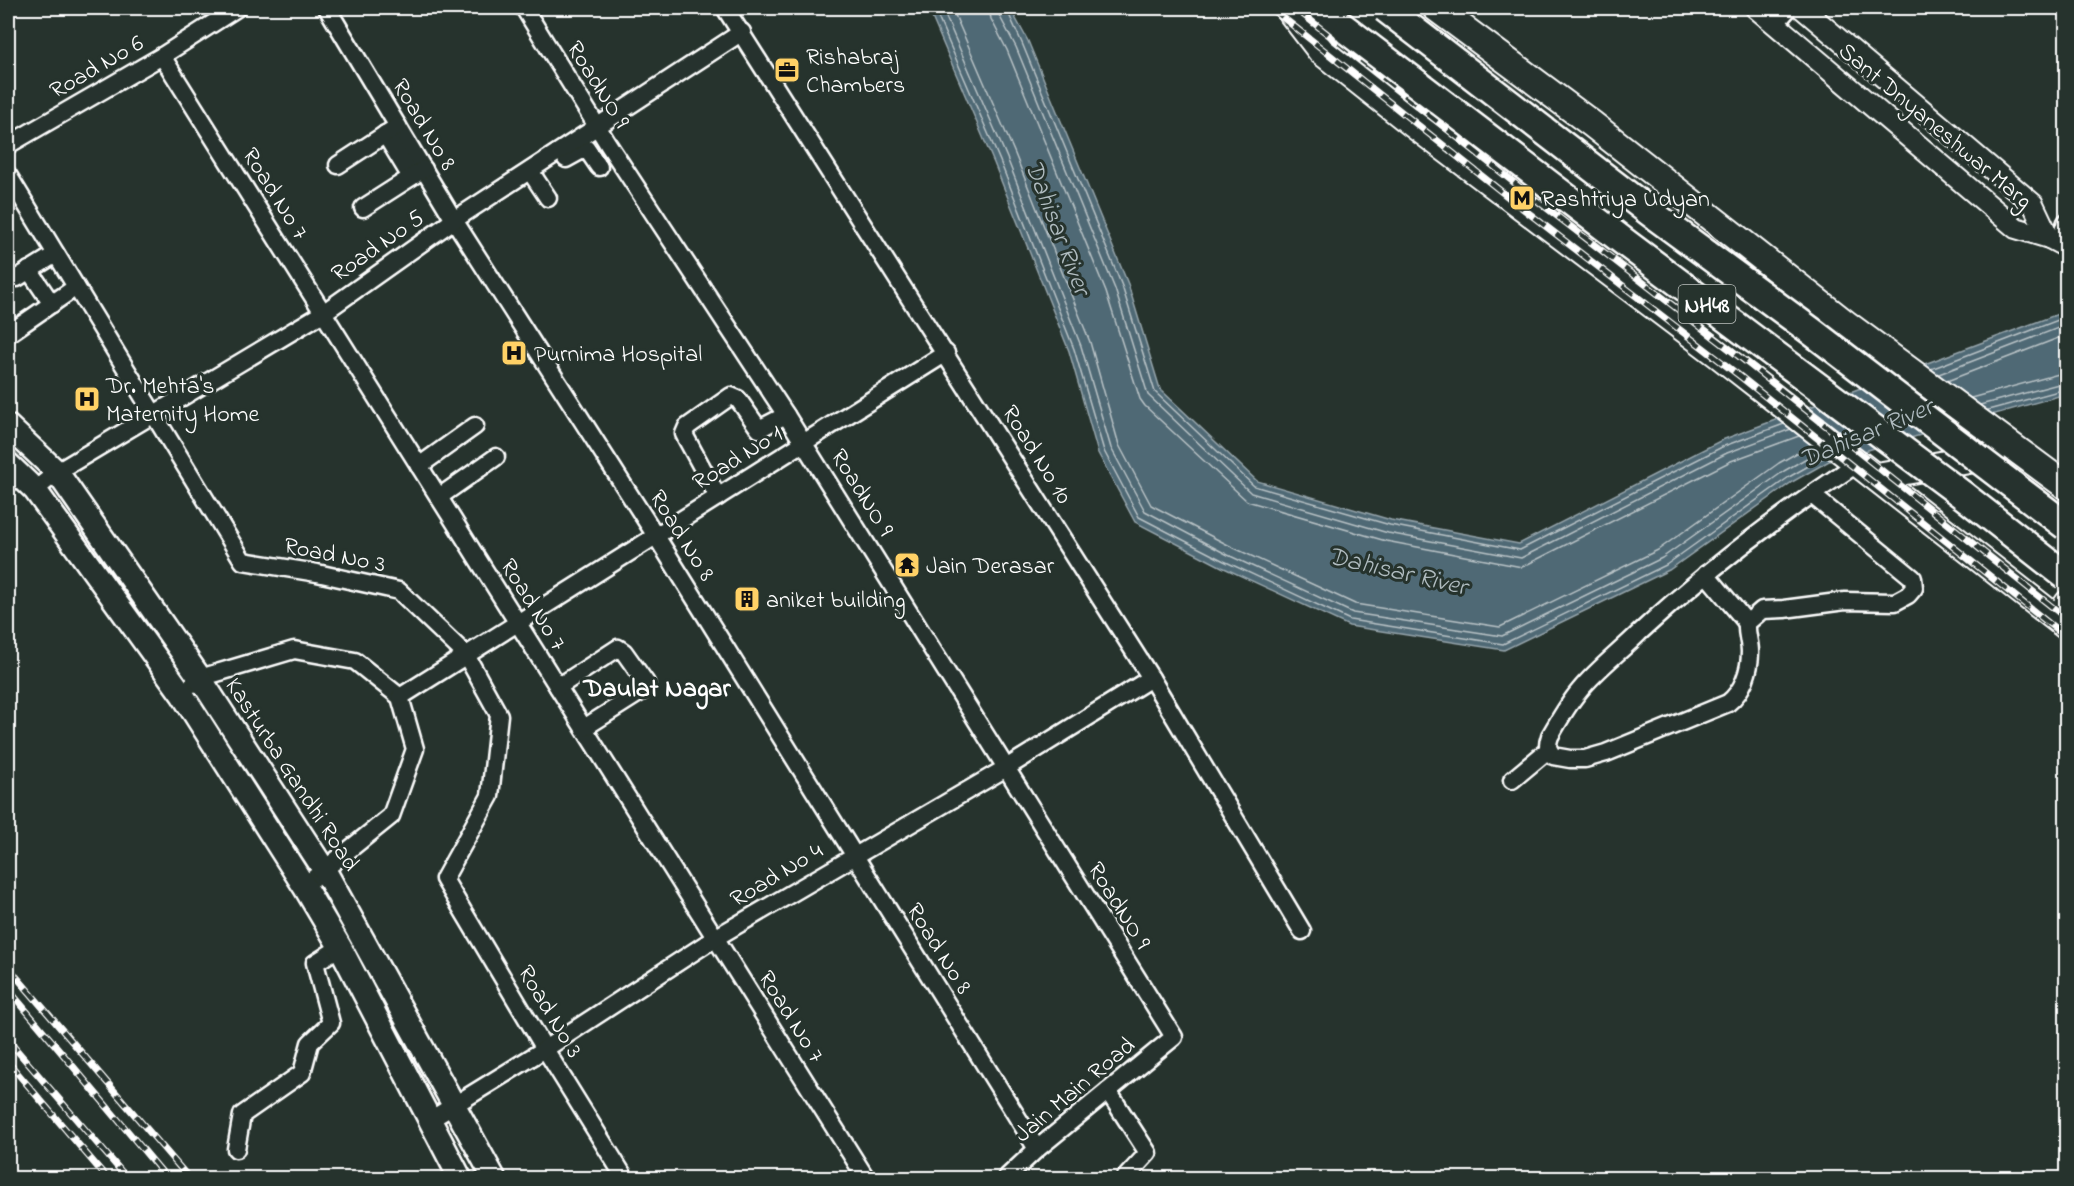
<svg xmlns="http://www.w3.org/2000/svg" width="2074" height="1186" font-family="'Indie Flower',sans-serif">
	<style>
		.water { fill: #506974; stroke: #96a5ac; stroke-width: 1.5 }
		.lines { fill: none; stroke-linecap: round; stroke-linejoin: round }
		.shore { stroke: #b9c3c7; stroke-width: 1.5 }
		.minor-casing { stroke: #fff; stroke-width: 21 }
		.tertiary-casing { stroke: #fff; stroke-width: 24 }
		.secondary-casing { stroke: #fff; stroke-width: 27 }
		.primary-casing { stroke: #fff; stroke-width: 30 }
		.trunk-casing { stroke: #fff; stroke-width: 32 }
		.minor { stroke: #26332d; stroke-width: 16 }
		.tertiary { stroke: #26332d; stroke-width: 20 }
		.secondary { stroke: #26332d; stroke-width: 22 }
		.primary { stroke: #26332d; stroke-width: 26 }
		.trunk { stroke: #26332d; stroke-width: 27 }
		.rail-casing { stroke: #fff; stroke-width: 7 }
		.rail { stroke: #26332d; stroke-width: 4.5; stroke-dasharray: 14; stroke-linecap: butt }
		.trunk-bridge-casing { stroke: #fff; stroke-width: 32; stroke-linecap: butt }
		.trunk-bridge { stroke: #26332d; stroke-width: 27 }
		.labels { text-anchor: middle; stroke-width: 6; stroke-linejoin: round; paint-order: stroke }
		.shield { fill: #26332d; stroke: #bec2c0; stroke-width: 1.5 }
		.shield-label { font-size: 22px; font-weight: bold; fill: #fff }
		.poi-label { font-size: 24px; fill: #fff; stroke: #26332d; text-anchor: start }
		.street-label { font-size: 24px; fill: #fff; stroke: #26332d }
		.water-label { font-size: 26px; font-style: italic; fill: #b0bcc0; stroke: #26332d }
		.neighbourhood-label { font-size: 26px; font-weight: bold; fill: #fff; stroke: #26332d }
	</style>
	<rect width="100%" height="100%" fill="#26332d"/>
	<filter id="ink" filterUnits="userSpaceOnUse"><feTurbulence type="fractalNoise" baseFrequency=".0167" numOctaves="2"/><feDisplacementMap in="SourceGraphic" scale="12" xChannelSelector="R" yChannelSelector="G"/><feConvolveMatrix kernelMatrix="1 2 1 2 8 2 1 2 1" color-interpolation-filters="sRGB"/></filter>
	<g filter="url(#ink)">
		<!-- water -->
		<polygon class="water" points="928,8 1010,8 1028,41 1128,284 1160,389 1257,481 1391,520 1519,544 1722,440 2066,311 2066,394 1829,461 1792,482 1669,570 1504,650 1349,626 1222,567 1135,522 1098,453 1069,351 994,163"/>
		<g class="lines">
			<!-- shore -->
			<g class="shore">
				<polyline points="934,8 1000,161 1074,349 1104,451 1139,517 1224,561 1350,620 1503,644 1666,565 1789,477 1826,456"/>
				<polyline points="942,8 1007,158 1081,346 1111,448 1145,511 1228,555 1353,613 1502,636 1662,558 1784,471 1819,451"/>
				<polyline points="952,8 1015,154 1090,342 1119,445 1151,505 1232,547 1355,604 1500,627 1658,550 1779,463 1811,445"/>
				<polyline points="989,8 991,19 1007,50 1106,292 1140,399 1145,406 1247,501 1386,541 1522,567 1731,461 1799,436"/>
				<polyline points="998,8 999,15 1016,47 1115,289 1148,395 1251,493 1388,533 1521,558 1727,453 1791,429"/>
				<polyline points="1006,8 1022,43 1122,286 1155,392 1254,486 1390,525 1520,550 1724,446 1784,424"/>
				<polyline points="1931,369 2066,317"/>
				<polyline points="1939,374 2066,325"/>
				<polyline points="1947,381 2066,335"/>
				<polyline points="1971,398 2066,372"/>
				<polyline points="1980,405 2066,382"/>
				<polyline points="1988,410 2066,389"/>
			</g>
			<!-- minor casing -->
			<g class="minor-casing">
				<g id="minor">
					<polyline points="327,8 454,220 656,536 1037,1149"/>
					<polyline points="524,8 608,144 786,415 1174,1037 1037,1149 1006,1178"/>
					<polyline points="725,8 1151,678 1302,931"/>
					<polyline points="1775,24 1789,8"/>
					<polyline points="162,56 866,1178"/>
					<polyline points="385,134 411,177"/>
					<polyline points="8,145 162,56 237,8"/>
					<polyline points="566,159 586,148 599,167"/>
					<polyline points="338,165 398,126"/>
					<polyline points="530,171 548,198"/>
					<polyline points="8,175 243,561 317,573 399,591 466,655 499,715 490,796 444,879 545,1049 625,1178"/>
					<polyline points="363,208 424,169"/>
					<polyline points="2059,244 2066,222"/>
					<polyline points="29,270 52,304"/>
					<polyline points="17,278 56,254"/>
					<polyline points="8,334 76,287"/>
					<polyline points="419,466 475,426"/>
					<polyline points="35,490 57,472 323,313 454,220 742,32"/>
					<path d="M1812 495 1913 578 1914 588 1908 595 1895 602 1845 601 1784 609 1762 610 1747 623C1746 634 1750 642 1750 652 1750 671 1743 691 1728 703L1606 753 1585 759H1570L1553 756C1547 748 1547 745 1550 736 1559 720 1568 704 1580 690 1597 669 1620 652 1639 633 1707 570 1781 514 1858 463"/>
					<polyline points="439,497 496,457"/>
					<polyline points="718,497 686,438 684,434 687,427 731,396 738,399 759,429 786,415"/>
					<polyline points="1706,574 1747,623"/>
					<polyline points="193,684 200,678 294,650 355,661 400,697 415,749 391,816 304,886"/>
					<polyline points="558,687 618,648 624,652 646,683 646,687 644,690 584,728"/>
					<polyline points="400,697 946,353"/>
					<polyline points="1512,780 1548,750"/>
					<polyline points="1108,1091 1148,1153 1125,1178"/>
					<polyline points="430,1120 545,1049 715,938 1006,768 1151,678"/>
					<polyline points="236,1149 242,1115 302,1073 310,1043 331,1023 315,963 340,947"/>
				</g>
			</g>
			<!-- tertiary casing -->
			<g class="tertiary-casing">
				<g id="tertiary">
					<polyline points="1756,8 2016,228 2049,238 2066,247"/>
					<polyline points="1802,8 2033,204 2049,238"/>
					<polyline points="2055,617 2066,601"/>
				</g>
			</g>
			<!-- secondary casing -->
			<g class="secondary-casing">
				<g id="secondary">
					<polyline points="8,426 57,472 200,678 325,871 494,1178"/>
					<polyline points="8,464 35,490 182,694 304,886 340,947 460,1178"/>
				</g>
			</g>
			<!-- primary casing -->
			<g class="primary-casing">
				<g id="primary">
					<polyline points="1288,8 1321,51 1413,124 1719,355 2066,626"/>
					<polyline points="1436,8 1592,124 1845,323 2066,486"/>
					<polyline points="1877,476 1992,456"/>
				</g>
			</g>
			<!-- trunk casing -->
			<g class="trunk-casing">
				<polyline id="trunk" points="1318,8 1348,31"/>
			</g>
			<!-- minor -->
			<use href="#minor" class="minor"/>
			<!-- tertiary -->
			<use href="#tertiary" class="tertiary"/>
			<!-- secondary -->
			<use href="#secondary" class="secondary"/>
			<!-- primary -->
			<use href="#primary" class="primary"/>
			<!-- trunk -->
			<use href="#trunk" class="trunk"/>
			<!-- rail casing -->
			<g class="rail-casing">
				<g id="rail">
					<polyline points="1271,8 1517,204 1741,377 2066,637"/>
					<polyline points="1295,8 1526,192 1750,365 2066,618"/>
					<polyline points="8,967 189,1178"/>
					<polyline points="8,989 167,1178"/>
					<polyline points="8,1040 127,1178"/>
					<polyline points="8,1062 107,1178"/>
				</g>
			</g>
			<!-- rail -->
			<use href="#rail" class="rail"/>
			<!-- trunk-bridge casing -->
			<g class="trunk-bridge-casing">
				<g id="trunk-bridge">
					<polyline points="1385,8 1651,213 1811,331 2066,526"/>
					<polyline points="1348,31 1627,244 1964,496 2066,576"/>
				</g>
			</g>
			<!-- trunk-bridge -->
			<use href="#trunk-bridge" class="trunk-bridge"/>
		</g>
	</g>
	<!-- icons -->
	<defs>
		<g id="office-square" transform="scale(1.35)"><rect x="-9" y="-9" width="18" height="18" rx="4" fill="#ffd166" stroke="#26332d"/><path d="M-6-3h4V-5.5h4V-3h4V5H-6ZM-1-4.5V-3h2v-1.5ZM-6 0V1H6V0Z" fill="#111"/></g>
		<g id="metro-square" transform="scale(1.35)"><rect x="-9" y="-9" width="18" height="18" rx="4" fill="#ffd166" stroke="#26332d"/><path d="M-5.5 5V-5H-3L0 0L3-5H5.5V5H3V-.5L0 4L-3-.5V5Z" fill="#111"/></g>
		<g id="hospital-square" transform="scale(1.35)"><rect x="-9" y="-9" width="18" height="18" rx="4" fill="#ffd166" stroke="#26332d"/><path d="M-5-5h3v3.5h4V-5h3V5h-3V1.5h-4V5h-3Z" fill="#111"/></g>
		<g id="temple-square" transform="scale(1.35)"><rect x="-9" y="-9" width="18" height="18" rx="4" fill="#ffd166" stroke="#26332d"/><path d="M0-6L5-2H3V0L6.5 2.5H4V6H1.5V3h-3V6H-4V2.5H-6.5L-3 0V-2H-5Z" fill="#111"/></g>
		<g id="building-square" transform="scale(1.35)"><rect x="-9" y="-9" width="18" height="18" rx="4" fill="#ffd166" stroke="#26332d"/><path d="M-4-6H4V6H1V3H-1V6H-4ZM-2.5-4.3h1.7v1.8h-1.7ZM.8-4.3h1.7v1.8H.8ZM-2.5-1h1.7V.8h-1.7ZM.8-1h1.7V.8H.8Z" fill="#111"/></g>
	</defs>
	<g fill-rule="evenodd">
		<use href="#office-square" x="787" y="70"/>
		<use href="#metro-square" x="1522" y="198"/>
		<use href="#hospital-square" x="514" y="353"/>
		<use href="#hospital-square" x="87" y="399"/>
		<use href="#temple-square" x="907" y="565"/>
		<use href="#building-square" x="747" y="599"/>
	</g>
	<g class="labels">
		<!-- shield labels -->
		<rect class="shield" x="1678.5" y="285" width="57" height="38" rx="4.5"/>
		<g class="shield-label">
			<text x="1707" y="312">NH48</text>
		</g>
		<!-- poi labels -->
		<g class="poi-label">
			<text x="806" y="64">Rishabraj<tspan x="806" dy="28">Chambers</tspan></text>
			<text x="1541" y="206">Rashtriya Udyan</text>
			<text x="534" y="361">Purnima Hospital</text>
			<text x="106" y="393">Dr. Mehta's<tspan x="106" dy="28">Maternity Home</tspan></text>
			<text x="926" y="573">Jain Derasar</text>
			<text x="766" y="607">aniket building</text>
		</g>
		<!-- street labels -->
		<g class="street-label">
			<text transform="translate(96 66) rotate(-30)" y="8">Road No 6</text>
			<text transform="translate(599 84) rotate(58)" y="8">RoadNO 9</text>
			<text transform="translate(425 124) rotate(59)" y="8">Road No 8</text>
			<text transform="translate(1936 125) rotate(40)" y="8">Sant Dnyaneshwar Marg</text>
			<text transform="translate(276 193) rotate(58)" y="8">Road No 7</text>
			<text transform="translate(377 245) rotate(-35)" y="8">Road No 5</text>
			<text transform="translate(1038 454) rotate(58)" y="8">Road No 10</text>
			<text transform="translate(737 457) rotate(-32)" y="8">Road No 1</text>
			<text transform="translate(863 492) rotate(58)" y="8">RoadNO 9</text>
			<text transform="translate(683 535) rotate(58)" y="8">Road No 8</text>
			<text transform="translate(335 554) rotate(11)" y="8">Road No 3</text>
			<text transform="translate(534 604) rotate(58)" y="8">Road No 7</text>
			<text transform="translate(293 774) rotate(57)" y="8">Kasturba Gandhi Road</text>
			<text transform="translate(776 874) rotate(-31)" y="8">Road No 4</text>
			<text transform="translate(1120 905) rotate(58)" y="8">RoadNO 9</text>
			<text transform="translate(940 948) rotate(58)" y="8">Road No 8</text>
			<text transform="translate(551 1011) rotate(59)" y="8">Road No 3</text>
			<text transform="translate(792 1016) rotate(58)" y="8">Road No 7</text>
			<text transform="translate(1074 1089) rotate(-40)" y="8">Jain Main Road</text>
		</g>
		<!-- water labels -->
		<g class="water-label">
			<text transform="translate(1059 227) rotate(69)" y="9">Dahisar River</text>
			<text transform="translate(1866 432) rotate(-23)" y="9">Dahisar River</text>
			<text transform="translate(1398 570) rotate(13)" y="9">Dahisar River</text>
		</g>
		<!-- neighbourhood labels -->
		<g class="neighbourhood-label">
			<text x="657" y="696">Daulat Nagar</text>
		</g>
	</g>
	<!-- margin -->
	<rect width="2074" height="1186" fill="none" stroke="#26332d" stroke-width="30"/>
	<rect x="15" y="15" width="2044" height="1156" fill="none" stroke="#fff" stroke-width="2" filter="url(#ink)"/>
</svg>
